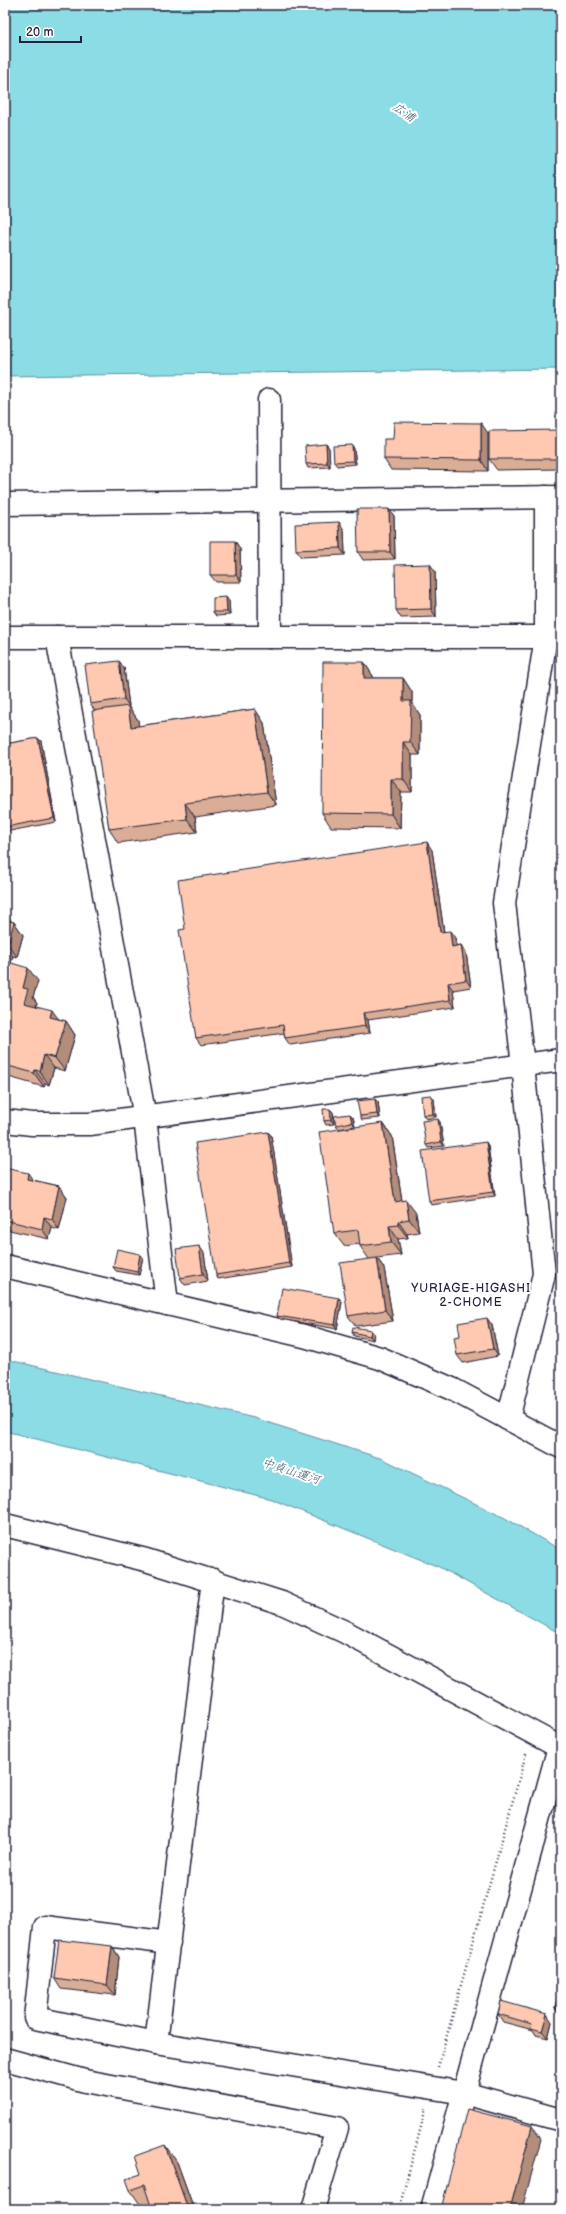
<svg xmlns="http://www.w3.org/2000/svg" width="566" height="2214" font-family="'Balsamiq Sans','Klee One',sans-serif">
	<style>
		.water { fill: #8bdce5; stroke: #6192a1 }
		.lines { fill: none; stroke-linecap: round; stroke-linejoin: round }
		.minor-casing { stroke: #22223b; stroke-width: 25 }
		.path { stroke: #22223b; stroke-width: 2.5; stroke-dasharray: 1 3; stroke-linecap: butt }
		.minor { stroke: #fff; stroke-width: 22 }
		.wall { fill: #daad97; stroke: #22223b }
		.shaded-wall { fill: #b28d7b; stroke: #22223b }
		.building { fill: #fec9b0; stroke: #22223b }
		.labels { text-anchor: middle; stroke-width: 4; stroke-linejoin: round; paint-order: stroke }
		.water-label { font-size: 12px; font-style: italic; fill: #425a6e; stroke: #fff }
		.neighbourhood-label { font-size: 12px; letter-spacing: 1px; fill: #22223b; stroke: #fff }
	</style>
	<rect width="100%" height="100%" fill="#fff"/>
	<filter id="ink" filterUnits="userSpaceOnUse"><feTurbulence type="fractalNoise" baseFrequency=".025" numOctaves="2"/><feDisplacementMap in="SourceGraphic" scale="8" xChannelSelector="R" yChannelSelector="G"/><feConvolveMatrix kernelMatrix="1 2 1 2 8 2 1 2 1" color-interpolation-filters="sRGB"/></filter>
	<g filter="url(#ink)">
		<!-- water -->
		<g class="water">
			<polygon points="5,5 561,5 561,369 5,376"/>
			<polygon points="5,1359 254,1418 383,1459 505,1518 561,1550 561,1634 439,1567 271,1499 5,1431"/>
		</g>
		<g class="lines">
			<!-- minor casing -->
			<g class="minor-casing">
				<g id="minor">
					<polyline points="269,400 270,637"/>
					<polyline points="5,504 560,497"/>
					<polyline points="5,637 560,637"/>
					<polyline points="57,637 145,1118 167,1304"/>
					<polyline points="5,1121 32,1124 90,1124 561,1060"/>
					<polyline points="5,1266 304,1336 380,1358 452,1389 561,1447"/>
					<polyline points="508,1419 544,1274 523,1065 504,903 546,637 546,497"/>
					<polyline points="5,1525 146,1560 282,1603 345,1632 561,1748"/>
					<polyline points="213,1580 156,2043 464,2093 561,2120"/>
					<polyline points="156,2043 35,2018 45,1927 169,1943"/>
					<polyline points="5,2059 85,2081 337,2128 313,2209"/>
					<polyline points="432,2209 559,1747"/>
				</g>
			</g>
			<!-- path -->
			<g class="path">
				<polyline points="438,2067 526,1754"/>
				<polyline points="399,2209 426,2108"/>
			</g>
			<!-- minor -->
			<use href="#minor" class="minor"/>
		</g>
		<!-- wall -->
		<g class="wall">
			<polygon points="561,430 561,469 497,470 489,459"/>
			<polygon points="488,433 488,471 391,470 384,459 393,439"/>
			<polygon points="326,444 329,448 330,467 308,468 306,464"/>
			<polygon points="352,445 354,449 356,464 337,466 334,462"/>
			<polygon points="389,509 394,516 395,559 363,560 358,552"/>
			<polygon points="339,522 344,530 345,555 301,557 296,550"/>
			<polygon points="235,541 240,549 241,582 216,582 210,575"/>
			<polygon points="435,571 436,617 401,618 396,610"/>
			<polygon points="229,601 230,615 216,616 213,612"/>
			<polygon points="119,661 124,668 129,706 128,706 138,720 138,726 255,709 264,723 276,805 195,817 197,832 118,843 109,829 95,711 90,704"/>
			<polygon points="364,662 373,676 373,678 403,678 412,692 412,703 420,715 420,755 412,755 412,792 401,792 400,828 331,827 322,813"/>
			<polygon points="38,738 41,741 56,822 5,832 5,744"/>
			<polygon points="432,850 444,932 455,938 456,946 461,945 466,953 471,987 453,990 455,1007 368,1020 370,1033 290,1045 285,1038 284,1033 201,1045 196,1038 185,929"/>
			<polygon points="5,913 12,922 14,922 23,935 17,957 13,956 11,963 38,981 33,997 37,1003 36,1006 59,1019 66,1021 75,1035 65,1071 54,1068 49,1085 45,1083 44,1087 5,1076"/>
			<polygon points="431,1095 434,1099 436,1117 426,1119 423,1115"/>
			<polygon points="378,1102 380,1118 362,1120 360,1116"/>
			<polygon points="330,1109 333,1112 334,1124 326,1125 324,1121"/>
			<polygon points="353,1117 355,1126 339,1129 336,1125"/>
			<polygon points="440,1122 444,1146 428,1148 426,1145"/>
			<polygon points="383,1123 392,1136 402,1200 416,1213 419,1232 407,1234 408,1238 398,1239 401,1255 377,1258 384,1268 393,1321 356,1326 348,1316 369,1259 360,1246 360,1244 344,1246 334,1233"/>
			<polygon points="271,1135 292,1267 218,1279 216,1275"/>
			<polygon points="486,1142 488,1146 495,1196 431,1205 429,1201"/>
			<polygon points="5,1168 33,1180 59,1186 67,1197 59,1230 52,1228 49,1239 5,1229"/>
			<polygon points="199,1246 204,1253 208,1281 185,1285 180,1278"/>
			<polygon points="143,1257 139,1275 116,1271 113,1267"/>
			<polygon points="339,1298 342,1302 337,1329 280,1319 277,1316"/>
			<polygon points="492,1325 498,1356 463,1363 457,1355 460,1336"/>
			<polygon points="352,1332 374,1333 373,1340 354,1336"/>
			<polygon points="112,1946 119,1957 115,1995 61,1989 54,1978"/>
			<polygon points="561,1983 561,2015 560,2015 555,2008"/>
			<polygon points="498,2014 552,2022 548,2038 536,2035 533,2030 503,2022"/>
			<polygon points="177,2162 194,2209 152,2209 150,2204 142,2207 130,2190"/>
		</g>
		<!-- shaded-wall -->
		<g class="shaded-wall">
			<polygon points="481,423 488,433 488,471 481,460"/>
			<polygon points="326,444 329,448 330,467 327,463"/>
			<polygon points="352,445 354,449 356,464 353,461"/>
			<polygon points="389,509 394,516 395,559 390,552"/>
			<polygon points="339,522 344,530 345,555 340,548"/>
			<polygon points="235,541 240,549 241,582 236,575"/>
			<polygon points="430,564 435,571 436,617 431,609"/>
			<polygon points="226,597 229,601 230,615 227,612"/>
			<polygon points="119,661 124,668 129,706 124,699"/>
			<polygon points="364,662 373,676 373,691 364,678"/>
			<polygon points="403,678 412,692 412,703 420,715 420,755 410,742 403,701"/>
			<polygon points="128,706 138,720 140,740 131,727"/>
			<polygon points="255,709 264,723 276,805 267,792"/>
			<polygon points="38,738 41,741 56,822 54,818"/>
			<polygon points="403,742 412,755 412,792 403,779"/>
			<polygon points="391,779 401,792 400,828 391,814"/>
			<polygon points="185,803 195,817 197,832 187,819"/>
			<polygon points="427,842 432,850 445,940 440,932"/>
			<polygon points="6,914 13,924 14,922 23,935 17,957 8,944 5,920"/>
			<polygon points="450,931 455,938 458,954 452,947"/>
			<polygon points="5,945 13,956 8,973 5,968"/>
			<polygon points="461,945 466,953 471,987 466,980"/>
			<polygon points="28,968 38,981 33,997 37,1003 34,1016 24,1003 23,988"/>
			<polygon points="448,983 453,990 455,1007 450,1000"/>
			<polygon points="52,1010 62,1024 50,1017"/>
			<polygon points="363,1013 368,1020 370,1033 365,1026"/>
			<polygon points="66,1021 75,1035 65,1071 55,1058"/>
			<polygon points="44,1055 54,1068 49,1085 40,1071"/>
			<polygon points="35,1070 45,1083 44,1087 34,1073"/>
			<polygon points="431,1095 434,1099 436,1117 433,1114"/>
			<polygon points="375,1099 378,1102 380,1118 377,1114"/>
			<polygon points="330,1109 333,1112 334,1124 331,1120"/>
			<polygon points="350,1114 353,1117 355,1126 352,1122"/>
			<polygon points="438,1119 440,1122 444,1146 441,1142"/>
			<polygon points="383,1123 392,1136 404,1215 395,1202"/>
			<polygon points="268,1132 271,1135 292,1267 289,1263"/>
			<polygon points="486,1142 488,1146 495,1196 493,1192"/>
			<polygon points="28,1173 35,1183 27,1179"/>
			<polygon points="59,1186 67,1197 59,1230 52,1219"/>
			<polygon points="406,1200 416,1213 419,1232 409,1219"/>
			<polygon points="44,1217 52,1228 49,1239 42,1229"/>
			<polygon points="398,1221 407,1234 408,1238 398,1225"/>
			<polygon points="389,1226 398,1239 401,1255 391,1242"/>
			<polygon points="199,1246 204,1253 208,1281 203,1274"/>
			<polygon points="140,1254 143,1257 139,1275 137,1272"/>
			<polygon points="377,1258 384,1268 393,1321 385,1310"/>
			<polygon points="339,1298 342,1302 337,1329 335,1325"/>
			<polygon points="487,1318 492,1325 498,1356 493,1349"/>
			<polygon points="371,1330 374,1333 373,1340 370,1336"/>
			<polygon points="112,1946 119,1957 115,1995 107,1985"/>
			<polygon points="547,2014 552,2022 548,2038 542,2031"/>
			<polygon points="532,2126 541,2139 522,2209 510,2209"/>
			<polygon points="165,2145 177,2162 194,2209 188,2209"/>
		</g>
		<!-- building -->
		<g class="building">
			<polygon points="394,422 481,423 481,460 384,459 384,439 393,439"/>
			<polygon points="561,430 561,459 489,459 489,431"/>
			<polygon points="326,444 327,463 306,464 305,446"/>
			<polygon points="352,445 353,461 334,462 333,446"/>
			<polygon points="357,509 389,509 390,552 358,552"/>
			<polygon points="339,522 340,548 296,550 295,524"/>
			<polygon points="210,541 235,541 236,575 210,575"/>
			<polygon points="430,564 431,609 396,610 395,565"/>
			<polygon points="226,597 227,612 213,612 213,598"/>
			<polygon points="119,661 124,699 90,704 85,665"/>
			<polygon points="323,662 364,662 364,678 403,678 403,701 411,701 410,742 403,742 403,779 391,779 391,814 322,813"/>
			<polygon points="128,706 131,727 255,709 267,792 185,803 187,819 109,829 92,711"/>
			<polygon points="38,738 54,818 5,827 5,744"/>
			<polygon points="427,842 440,932 450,931 452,947 461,945 466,980 448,983 450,1000 363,1013 365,1026 285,1038 283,1025 196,1038 179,930 185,929 178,880"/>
			<polygon points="5,920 14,922 8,944 5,943"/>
			<polygon points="5,961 28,968 23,988 28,989 24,1003 52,1010 50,1017 66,1021 55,1058 44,1055 40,1071 35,1070 34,1073 5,1065"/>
			<polygon points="431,1095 433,1114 423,1115 421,1096"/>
			<polygon points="375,1099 377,1114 360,1116 357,1101"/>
			<polygon points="323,1109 330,1109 331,1120 324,1121"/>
			<polygon points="350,1114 352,1122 336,1125 334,1116"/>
			<polygon points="438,1119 441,1142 426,1145 422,1121"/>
			<polygon points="383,1123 395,1202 406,1200 409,1219 398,1221 398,1225 389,1226 391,1242 360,1246 358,1230 334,1233 319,1132"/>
			<polygon points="268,1132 289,1263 216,1275 195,1143"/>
			<polygon points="486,1142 493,1192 429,1201 422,1151"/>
			<polygon points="5,1168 28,1173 27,1179 59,1186 52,1219 44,1217 42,1229 5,1220"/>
			<polygon points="199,1246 203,1274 180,1278 176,1249"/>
			<polygon points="117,1249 140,1254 137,1272 113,1267"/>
			<polygon points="377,1258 385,1310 348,1316 340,1263"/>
			<polygon points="282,1288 339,1298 335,1325 277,1316"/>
			<polygon points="487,1318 493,1349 457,1355 454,1337 460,1336 458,1323"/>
			<polygon points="353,1327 371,1330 370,1336 352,1332"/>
			<polygon points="59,1940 112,1946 107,1985 54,1978"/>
			<polygon points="561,1983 561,2009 555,2008"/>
			<polygon points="501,2001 547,2014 542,2031 531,2028 532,2024 498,2014"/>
			<polygon points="467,2109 532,2126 510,2209 441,2209"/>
			<polygon points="165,2145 188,2209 152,2209 144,2185 130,2190 126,2179 141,2174 135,2156"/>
		</g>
	</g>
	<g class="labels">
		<!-- water labels -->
		<g class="water-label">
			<text transform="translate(404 112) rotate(34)" y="4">広浦</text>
			<text transform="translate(291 1471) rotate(18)" y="4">中貞山運河</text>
		</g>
		<!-- neighbourhood labels -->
		<g class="neighbourhood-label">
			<text x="471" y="1292">YURIAGE-HIGASHI<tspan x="471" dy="14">2-CHOME</tspan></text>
		</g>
	</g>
	<!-- margin -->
	<rect width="566" height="2214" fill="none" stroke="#fff" stroke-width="20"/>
	<rect x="10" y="10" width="546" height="2194" fill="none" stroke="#22223b" stroke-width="1.5" filter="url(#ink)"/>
	<!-- scale -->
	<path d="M20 36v6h61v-6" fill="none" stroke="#22223b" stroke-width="2"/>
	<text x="26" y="36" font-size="12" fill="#22223b" stroke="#ffffff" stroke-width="3" paint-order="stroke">20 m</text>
</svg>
